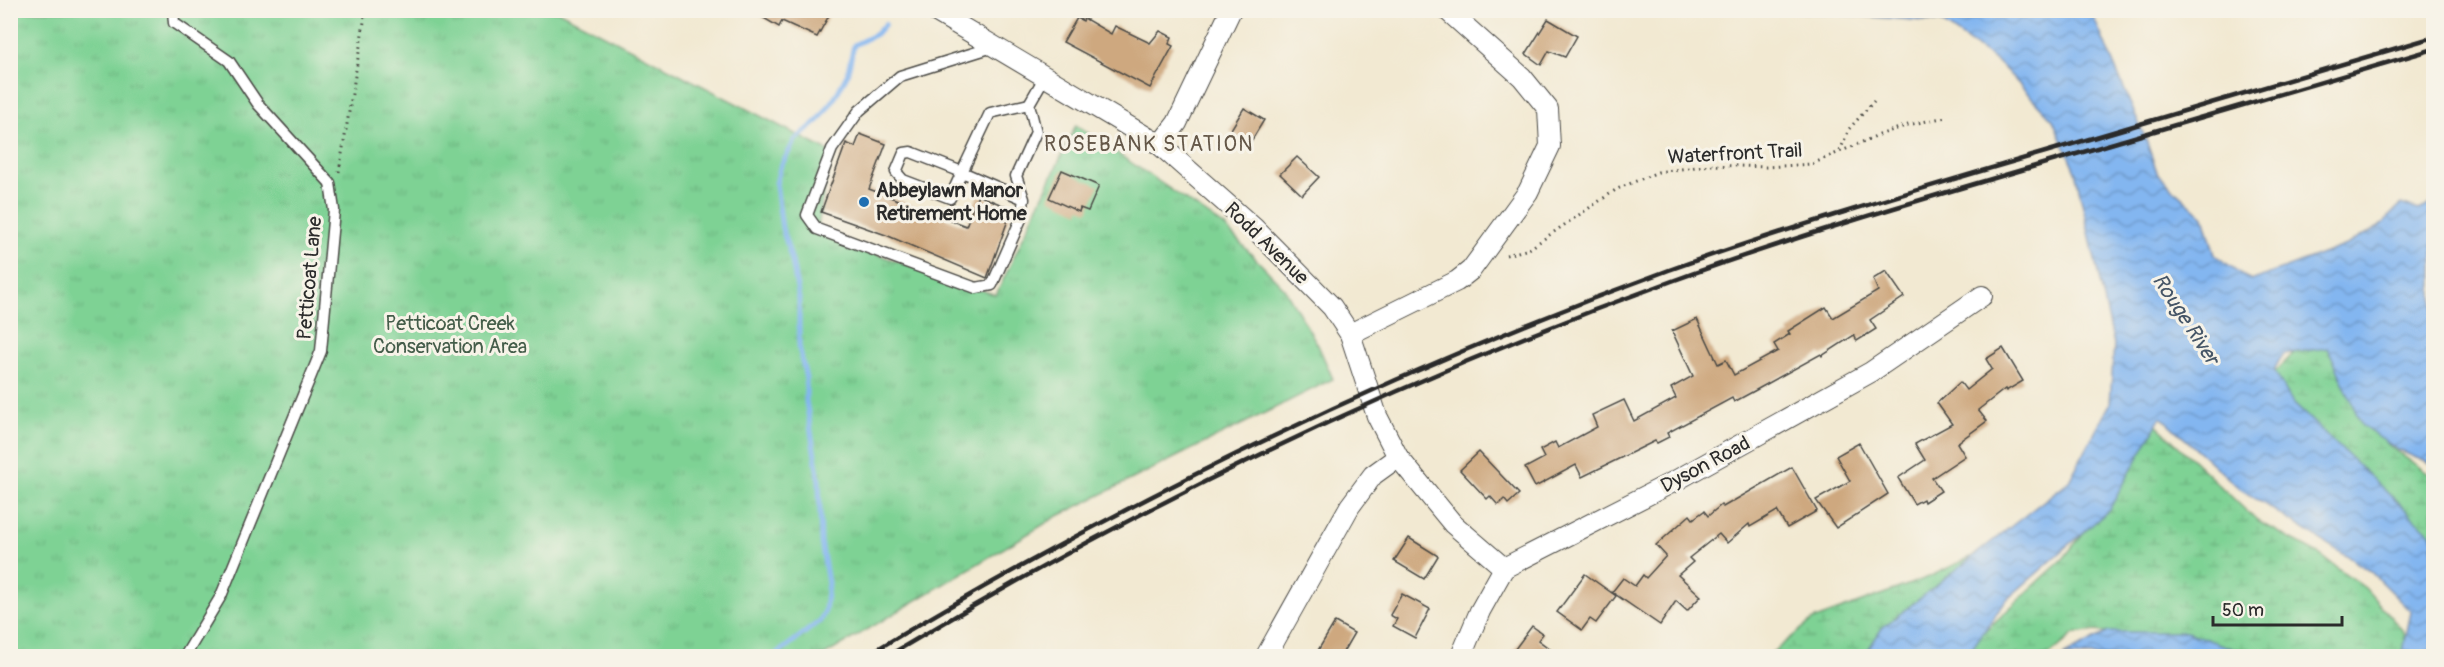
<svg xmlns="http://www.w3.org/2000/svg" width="2444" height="667" font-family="Pangolin,sans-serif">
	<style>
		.wetland { fill: url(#wetland-marsh); stroke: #547e60; stroke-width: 1.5 }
		.park { fill: url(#park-tufts); stroke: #547e60; stroke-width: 1.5 }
		.water { fill: url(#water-waves); stroke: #57708e; stroke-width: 1.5 }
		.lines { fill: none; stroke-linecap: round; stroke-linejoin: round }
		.stream { stroke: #83b6f0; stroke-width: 5 }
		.building { fill: #cea87f }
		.lane-casing { stroke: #494844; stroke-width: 13 }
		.street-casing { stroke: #494844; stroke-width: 22 }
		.path { stroke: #494844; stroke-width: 3; stroke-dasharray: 1.5 4.5; stroke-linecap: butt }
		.lane { stroke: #fff; stroke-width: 10 }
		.street { stroke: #fff; stroke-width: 20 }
		.rail { stroke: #2b2b2b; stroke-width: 4.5 }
		.poi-dot { fill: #1f6fb2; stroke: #f7f3e8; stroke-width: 2 }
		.labels { text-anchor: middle; stroke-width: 6; stroke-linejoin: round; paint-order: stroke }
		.street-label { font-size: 20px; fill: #2b2b2b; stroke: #f7f3e8 }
		.poi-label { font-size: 20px; font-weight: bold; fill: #2b2b2b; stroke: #f7f3e8; text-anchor: start }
		.park-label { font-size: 20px; fill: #445d4a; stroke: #f7f3e8 }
		.neighbourhood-label { font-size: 21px; letter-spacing: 1.5px; fill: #645748; stroke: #f7f3e8 }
		.water-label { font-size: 21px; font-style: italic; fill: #455566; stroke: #f7f3e8 }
	</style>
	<defs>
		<pattern id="wetland-marsh" width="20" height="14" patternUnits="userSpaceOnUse" patternTransform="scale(1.5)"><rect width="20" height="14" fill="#7ed294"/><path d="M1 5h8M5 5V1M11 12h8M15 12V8" fill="none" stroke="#6db480"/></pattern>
		<pattern id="park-tufts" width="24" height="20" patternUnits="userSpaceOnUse" patternTransform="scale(1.5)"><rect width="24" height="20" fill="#7ed294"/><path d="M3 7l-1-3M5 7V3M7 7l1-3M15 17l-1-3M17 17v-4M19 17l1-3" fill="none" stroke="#6db480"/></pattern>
		<pattern id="water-waves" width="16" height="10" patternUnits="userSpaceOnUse" patternTransform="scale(1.5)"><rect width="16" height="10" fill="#83b6f0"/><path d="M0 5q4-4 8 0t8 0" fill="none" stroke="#6b94c3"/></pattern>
	</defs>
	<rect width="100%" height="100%" fill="#f7f3e8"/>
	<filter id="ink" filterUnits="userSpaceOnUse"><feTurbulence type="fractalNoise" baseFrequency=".0167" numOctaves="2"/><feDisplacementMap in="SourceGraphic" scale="12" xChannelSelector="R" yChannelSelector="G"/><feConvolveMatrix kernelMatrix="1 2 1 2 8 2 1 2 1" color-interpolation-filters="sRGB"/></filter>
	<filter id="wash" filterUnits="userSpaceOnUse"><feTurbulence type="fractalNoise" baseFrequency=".008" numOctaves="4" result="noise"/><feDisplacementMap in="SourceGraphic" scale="24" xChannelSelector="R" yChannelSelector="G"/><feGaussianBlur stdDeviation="1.35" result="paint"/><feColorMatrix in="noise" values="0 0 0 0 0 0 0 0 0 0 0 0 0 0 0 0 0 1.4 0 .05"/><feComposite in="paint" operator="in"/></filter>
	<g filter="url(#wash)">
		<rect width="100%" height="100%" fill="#f2e9d2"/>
		<!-- wetland -->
		<g class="wetland">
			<polygon points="2332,327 2348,382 2389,446 2433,477 2433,566 2263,384 2311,336"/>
			<polygon points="2150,419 2257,521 2320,555 2365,588 2404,632 2408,656 2216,656 2181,643 2096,631 2074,634 2048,656 1958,656 2063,559 2124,481"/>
			<polygon points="2025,531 1883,656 1768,656 1813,620 1929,577"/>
		</g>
		<!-- park -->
		<polygon class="park" points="10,11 558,11 830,152 817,234 996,295 1076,125 1224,226 1284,288 1318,345 1333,379 1056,517 823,656 11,656"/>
		<!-- water -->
		<g class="water">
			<polygon points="1792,11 2091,11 2146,140 2158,175 2204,217 2215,255 2251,281 2346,245 2379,227 2401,204 2419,210 2433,203 2433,465 2398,450 2362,426 2328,348 2283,354 2274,370 2293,403 2433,536 2433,656 2402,656 2411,612 2369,570 2240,489 2161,417 2109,510 2005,601 1967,656 1864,656 1882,628 2069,481 2110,404 2114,344 2075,171 2053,120 1998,62 1941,22"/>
			<polygon points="2108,632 2187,632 2253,656 2063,656"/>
		</g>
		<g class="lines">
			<!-- stream -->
			<g class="stream">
				<polyline points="967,12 969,10"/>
				<polyline points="774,656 820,621 825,611 828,583 821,542 819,480 806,401 806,379 799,346 799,299 792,261 782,228 776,184 780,168 795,140 819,120 834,99 847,75 854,45 876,34 885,24"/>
			</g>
		</g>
		<g id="blocks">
			<!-- building -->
			<g class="building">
				<polygon points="750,10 832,10 817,37 782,21 779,27"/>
				<polygon points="1077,18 1083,21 1084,18 1111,34 1115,26 1150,43 1160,31 1172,37 1169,44 1173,46 1150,88 1063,42"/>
				<polygon points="1548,19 1577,36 1565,57 1549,51 1541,65 1526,54"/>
				<polygon points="1244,108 1264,120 1250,143 1230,131"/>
				<polygon points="860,134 886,144 869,189 966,226 978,195 1012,209 987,278 886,235 821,212 846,143 855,147"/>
				<polygon points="1297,157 1319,177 1302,195 1280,174"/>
				<polygon points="1062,170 1099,186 1088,211 1080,208 1079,212 1049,198"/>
				<polygon points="1886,271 1904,297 1870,320 1876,329 1857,341 1854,335 1822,356 1821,354 1756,390 1734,402 1732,398 1667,433 1669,437 1657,443 1655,441 1582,477 1576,465 1535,487 1525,468 1544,458 1540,450 1555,442 1558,448 1597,427 1592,415 1624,400 1634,421 1676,398 1671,388 1693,376 1672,331 1697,319 1718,364 1726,360 1734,375 1778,351 1774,344 1790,334 1788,331 1826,307 1833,318 1878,291 1873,279"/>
				<polygon points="2003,348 2023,381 2006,391 2005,389 1978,410 1987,421 1957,443 1965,456 1932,478 1941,491 1924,502 1923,499 1914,504 1898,478 1925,460 1915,444 1952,424 1937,403 1960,382 1966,390 1992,369 1986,359"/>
				<polygon points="1859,443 1888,494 1836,528 1816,500 1850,481 1836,456"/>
				<polygon points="1479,452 1519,494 1508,504 1504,499 1498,505 1490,496 1487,499 1460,470"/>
				<polygon points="1792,467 1817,511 1787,528 1777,511 1750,527 1749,524 1727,543 1719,534 1689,558 1693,562 1678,575 1701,596 1687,611 1676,601 1660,625 1612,592 1623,578 1635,586 1643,575 1646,578 1666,556 1656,545 1690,515 1693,519 1704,511 1708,516 1721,505 1723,507"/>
				<polygon points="1409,538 1438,556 1424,579 1394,561"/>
				<polygon points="1585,574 1616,596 1596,623 1590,619 1582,630 1557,612"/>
				<polygon points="1402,594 1430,609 1415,638 1393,626 1397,619 1390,615"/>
				<polygon points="1335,622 1354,633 1340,657 1314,657"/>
				<polygon points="1532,626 1543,634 1538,640 1561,657 1509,657"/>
			</g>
		</g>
	</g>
	<g filter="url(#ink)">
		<use href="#blocks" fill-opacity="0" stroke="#494844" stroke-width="1.5"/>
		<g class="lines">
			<!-- lane casing -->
			<g class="lane-casing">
				<g id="lane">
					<polyline points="173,10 174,23 229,61 258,104 330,183 334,210 321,351 221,596 185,656"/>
					<polyline points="993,47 900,76 859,111 832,149 807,215 817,229 976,288 992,285 1021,219 1024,199 1016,176 1036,132 1029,104 990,113 962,172 911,152 904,153 896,172 903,180 950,198 962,172 1024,199"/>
					<polyline points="1029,104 1044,78"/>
				</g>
			</g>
			<!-- street casing -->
			<g class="street-casing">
				<g id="street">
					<polyline points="933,10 1160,145 1254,228 1332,307 1350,334 1377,416 1398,457 1453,524 1504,568"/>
					<polyline points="1160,145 1177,123 1231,10"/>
					<polyline points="1350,334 1457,281 1471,270 1528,192 1550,146 1548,109 1522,77 1447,10"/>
					<polyline points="1266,656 1350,506 1373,475 1398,457"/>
					<polyline points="1461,656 1480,611 1504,568 1675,481 1871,372 1982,296"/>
				</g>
			</g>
			<!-- path -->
			<g class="path">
				<polyline points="1840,151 1849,129 1874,101"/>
				<polyline points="339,172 366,10"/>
				<polyline points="1506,255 1529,249 1617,189 1658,172 1711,165 1766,167 1812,164 1876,136 1908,125 1946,117"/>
			</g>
			<!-- lane -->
			<use href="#lane" class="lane"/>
			<!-- street -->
			<use href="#street" class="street"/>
			<!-- rail -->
			<g class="rail">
				<path d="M866 656C1121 502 1389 372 1669 270 1792 226 1917 190 2042 153 2173 114 2303 76 2434 37"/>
				<path d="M888 656C1137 506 1399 380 1672 281 1793 237 1916 201 2039 165 2171 126 2302 88 2434 49"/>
			</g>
		</g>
	</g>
	<!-- markers -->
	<circle class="poi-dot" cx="864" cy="202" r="6"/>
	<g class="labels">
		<!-- street labels -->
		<g class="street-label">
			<text transform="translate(1735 153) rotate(-3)" y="7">Waterfront Trail</text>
			<text transform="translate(1267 243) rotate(44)" y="7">Rodd Avenue</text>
			<text transform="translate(309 278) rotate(-85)" y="7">Petticoat Lane</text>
			<text transform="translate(1705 464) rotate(-28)" y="7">Dyson Road</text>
		</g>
		<!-- poi labels -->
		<g class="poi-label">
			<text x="876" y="197">Abbeylawn Manor<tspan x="876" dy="23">Retirement Home</tspan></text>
		</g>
		<!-- park labels -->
		<g class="park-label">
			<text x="450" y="330">Petticoat Creek<tspan x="450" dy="23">Conservation Area</tspan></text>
		</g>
		<!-- neighbourhood labels -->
		<g class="neighbourhood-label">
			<text x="1149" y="151">ROSEBANK STATION</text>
		</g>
		<!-- water labels -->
		<g class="water-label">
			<text transform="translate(2186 319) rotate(57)" y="7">Rouge River</text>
		</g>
	</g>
	<!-- margin -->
	<rect width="2444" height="667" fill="none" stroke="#f7f3e8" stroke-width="36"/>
	<!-- scale -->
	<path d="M2213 616v9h129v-9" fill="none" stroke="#2b2b2b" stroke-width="3"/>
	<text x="2222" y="616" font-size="18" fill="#2b2b2b" stroke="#f7f3e8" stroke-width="4.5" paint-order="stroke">50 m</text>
</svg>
